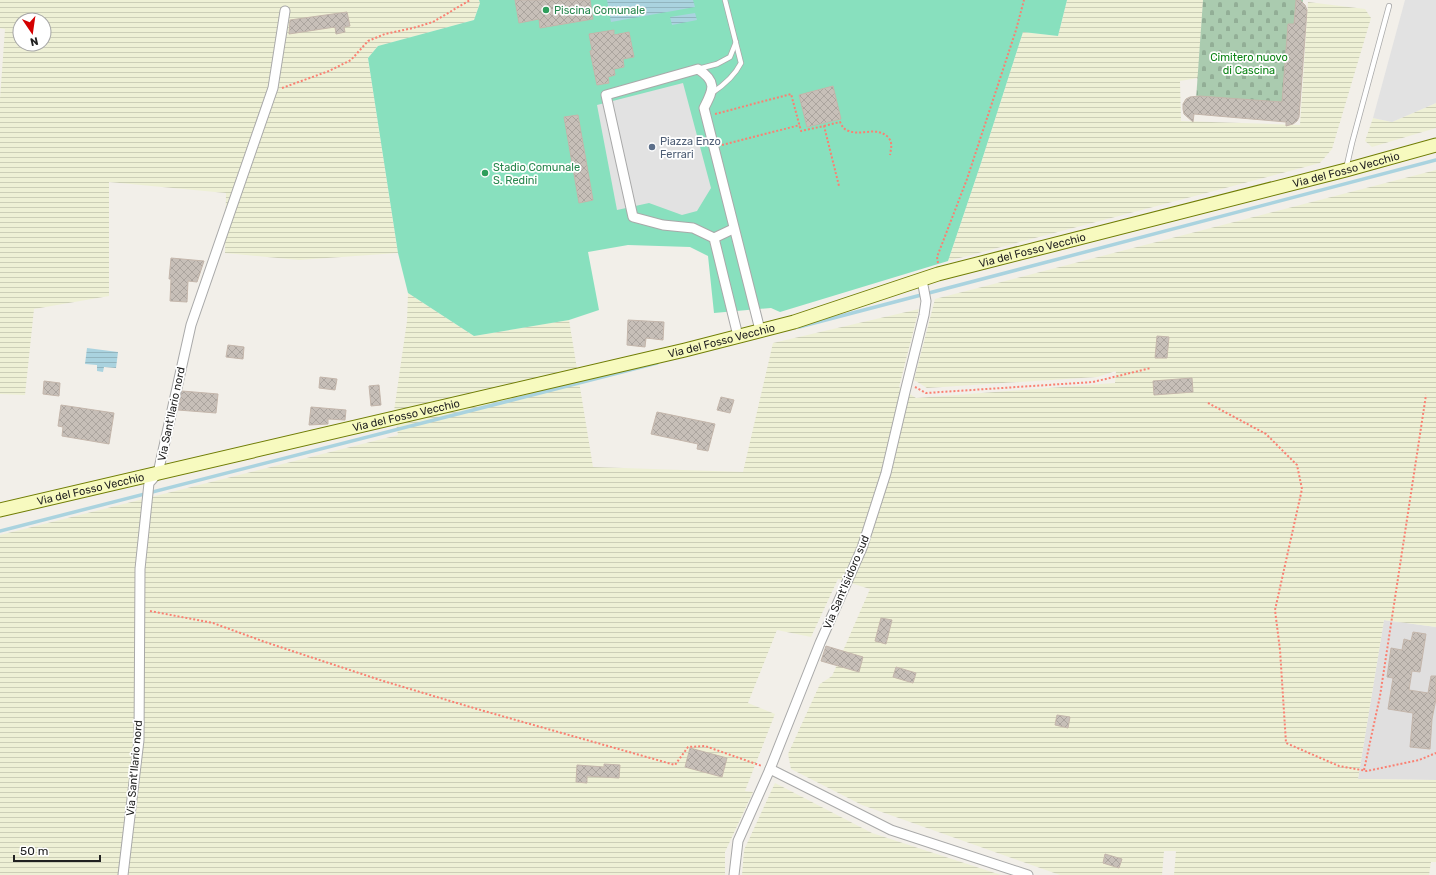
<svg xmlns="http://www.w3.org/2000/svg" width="1436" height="875" font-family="Rubik,sans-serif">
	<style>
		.residential { fill: #e0dfdf }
		.farmland { fill: url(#farmland-rules); fill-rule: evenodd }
		.cemetery { fill: url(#cemetery-stones) }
		.pitch { fill: #88e0be }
		.parking { fill: #e2e2e2 }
		.water { fill: url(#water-rules) }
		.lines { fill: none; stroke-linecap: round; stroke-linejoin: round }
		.stream { stroke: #aad3df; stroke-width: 3.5 }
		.building { fill: url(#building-cross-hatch); stroke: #c4b6ab }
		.lane-casing { stroke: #a9a9a9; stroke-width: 6 }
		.street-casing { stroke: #a9a9a9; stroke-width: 11 }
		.secondary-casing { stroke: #707d05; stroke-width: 15 }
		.path { stroke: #fa8072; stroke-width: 2; stroke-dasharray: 2 2; stroke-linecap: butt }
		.lane { stroke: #fff; stroke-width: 4.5 }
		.street { stroke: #fff; stroke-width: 9 }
		.secondary { stroke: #f7fabf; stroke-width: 13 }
		.leisure-dot { fill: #2e9e5b; stroke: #fff; stroke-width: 1.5 }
		.service-dot { fill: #5c6f8a; stroke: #fff; stroke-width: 1.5 }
		.labels { text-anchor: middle; stroke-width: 3.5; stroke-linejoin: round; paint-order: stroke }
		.leisure-label { font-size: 11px; fill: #27864d; stroke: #fff; text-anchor: start }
		.park-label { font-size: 11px; fill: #0c8416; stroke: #fff }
		.service-label { font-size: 11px; fill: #4e5e75; stroke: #fff; text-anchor: start }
		.street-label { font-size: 11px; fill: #222; stroke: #fff }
	</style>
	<defs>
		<pattern id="farmland-rules" width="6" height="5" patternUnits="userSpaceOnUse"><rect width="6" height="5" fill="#eef0d5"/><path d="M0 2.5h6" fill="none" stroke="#ccceb7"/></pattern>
		<pattern id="cemetery-stones" width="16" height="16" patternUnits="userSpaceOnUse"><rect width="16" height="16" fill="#aacbaf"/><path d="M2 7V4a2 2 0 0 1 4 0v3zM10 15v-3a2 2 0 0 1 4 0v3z" fill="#92ae96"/></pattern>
		<pattern id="water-rules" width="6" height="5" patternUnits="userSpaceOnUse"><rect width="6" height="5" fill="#aad3df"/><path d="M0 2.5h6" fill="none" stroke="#92b5bf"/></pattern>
		<pattern id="building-cross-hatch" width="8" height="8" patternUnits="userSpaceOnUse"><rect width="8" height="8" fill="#c7bfb8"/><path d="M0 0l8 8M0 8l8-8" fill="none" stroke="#aba49e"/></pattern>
	</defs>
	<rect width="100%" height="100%" fill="#f2efe9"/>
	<!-- residential -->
	<polygon class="residential" points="1384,620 1436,627 1436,780 1358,779"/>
	<!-- farmland -->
	<g class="farmland">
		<path d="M0 0H479L480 3 474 20 378 46 368 58 398 253 299 260 225 253 226 193 109 182V296L34 309 25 395 0 394V99L5 29 0 28ZM20 20H44V44H20Z"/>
		<polygon points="1067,0 1203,0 1198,78 1180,81 1181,121 1300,125 1308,2 1365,9 1371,18 1332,149 1320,163 948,261 980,166 1023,32 1058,36"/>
		<polygon points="1436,103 1436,128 1372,147 1365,141 1373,118 1392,122"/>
		<polygon points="1436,170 1436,627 1384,620 1358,779 1436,780 1436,862 1431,862 1429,875 1174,875 1176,851 1164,851 1162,875 1060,875 862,805 791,769 788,754 820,684 832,676 870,589 838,579 811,637 777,630 748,703 775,714 745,791 753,792 725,852 725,875 0,875 0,535 398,435 394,411 407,321 408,293 474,336 569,320 593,467 743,472 773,343 919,309 899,387 916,398 1115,383 1116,371 1097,377 927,388 914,380 935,299"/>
		<polygon points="775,783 872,833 1001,875 742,875 744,850"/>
	</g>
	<!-- cemetery -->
	<polygon class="cemetery" points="1203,0 1303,0 1295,120 1195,114"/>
	<!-- pitch -->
	<polygon class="pitch" points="479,0 1067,0 1058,36 1023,32 980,166 948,261 780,312 771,308 714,313 708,256 690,247 628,245 588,252 599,310 569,320 474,336 408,293 398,253 368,58 378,46 474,20 480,3"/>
	<!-- parking -->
	<g class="parking">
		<polygon points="1405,0 1436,0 1436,103 1392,122 1373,118"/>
		<polygon points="683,83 711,188 697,211 682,215 649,203 617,210 597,105"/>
	</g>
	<!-- water -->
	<g class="water">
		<polygon points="607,0 693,0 695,7 611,22"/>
		<polygon points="695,13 697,20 672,25 670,17"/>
		<polygon points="87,348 118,352 116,368 104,367 103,372 97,371 97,365 85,364"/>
	</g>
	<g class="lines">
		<!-- stream -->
		<g class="stream">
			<polyline points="799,327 1436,160"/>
			<polyline points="0,531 657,363"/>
		</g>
	</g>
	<!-- building -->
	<g class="building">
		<polygon points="515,0 590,0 593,19 540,28 539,19 519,23"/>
		<polygon points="1296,0 1300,0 1305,5 1307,10 1299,117 1297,121 1293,124 1286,126 1286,122 1194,114 1193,122 1184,114 1183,109 1183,104 1186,99 1190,97 1199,96 1282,102 1288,24 1294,24"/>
		<polygon points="347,12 350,26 344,27 345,32 336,34 335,27 289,34 290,20"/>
		<polygon points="614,30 614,35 629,32 634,57 623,59 624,67 614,69 615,75 608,77 609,83 597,85 590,51 592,50 589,34"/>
		<polygon points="833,86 841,119 807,127 799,95"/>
		<polygon points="578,115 593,200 579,203 564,117"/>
		<polygon points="171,258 204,261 197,282 188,281 187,302 170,301 171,279 169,279"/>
		<polygon points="628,320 664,322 663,340 646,338 645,347 627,345"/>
		<polygon points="1157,336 1169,337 1167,358 1155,358"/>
		<polygon points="228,345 244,347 243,359 226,357"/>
		<polygon points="320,377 337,379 335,390 319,388"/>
		<polygon points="1192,378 1193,392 1154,395 1153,381"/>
		<polygon points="44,381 60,383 59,396 43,394"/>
		<polygon points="379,385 381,405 371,406 369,386"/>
		<polygon points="182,391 218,394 216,413 178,410"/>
		<polygon points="721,397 734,400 730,413 717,410"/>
		<polygon points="61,405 114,413 109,444 62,436 63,427 58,426"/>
		<polygon points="311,407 346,410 345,420 328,419 328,424 309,425"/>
		<polygon points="657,412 715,424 708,451 697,449 698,444 651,434"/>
		<polygon points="881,618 892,620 886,644 875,641"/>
		<polygon points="1413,632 1426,634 1420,672 1412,671 1409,690 1428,693 1431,676 1436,676 1436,699 1432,719 1430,749 1410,747 1413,713 1388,709 1393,678 1387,677 1391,648 1402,650 1404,639 1411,641"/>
		<polygon points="826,646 863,657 859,672 821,661"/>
		<polygon points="896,667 916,673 913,683 893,677"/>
		<polygon points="1057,715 1070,717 1068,728 1055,725"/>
		<polygon points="690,748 727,758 722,777 685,767"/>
		<polygon points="604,764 620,765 619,778 587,776 587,783 576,782 577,765 604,767"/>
		<polygon points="1105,854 1122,859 1119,868 1103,863"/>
	</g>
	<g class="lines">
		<!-- lane casing -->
		<g class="lane-casing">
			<g id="lane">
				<polyline points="698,69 717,64 730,57 736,42"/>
				<path d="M712 93C724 85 735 75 741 63L725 0"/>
				<polyline points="1346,169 1352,143 1389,6"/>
			</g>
		</g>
		<!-- street casing -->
		<g class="street-casing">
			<g id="street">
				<polyline points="714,238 733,229"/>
				<path d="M738 336 714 238 693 228 663 225 633 217 606 95 698 69C718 82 713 90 704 108L760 330"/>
				<polyline points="770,769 891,830 1028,875"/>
				<polyline points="123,875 139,740 140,569 149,483 158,473 191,325 273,88 285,11"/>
				<polyline points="734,875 738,841 770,769 820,643 862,548 886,473 905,392 924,315 926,301 922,280"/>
			</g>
		</g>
		<!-- secondary casing -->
		<g class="secondary-casing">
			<g id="secondary">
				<path id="s1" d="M0 510 685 350 794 322 938 274 1346 170 1436 145"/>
			</g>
		</g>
		<!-- path -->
		<g class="path">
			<polyline points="282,88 329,71 351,60 368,41 385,34 413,28 433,22 470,0"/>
			<polyline points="715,114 791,94 801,131 824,126 839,186"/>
			<path d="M824 126 840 122C842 126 844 130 849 131 862 136 876 126 888 137 893 143 891 148 890 155"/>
			<polyline points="722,145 800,125"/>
			<polyline points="938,263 937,257 967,179 1016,30 1024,0"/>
			<polyline points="915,387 926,393 1093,382 1151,368"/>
			<polyline points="1208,403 1266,434 1297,465 1302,489 1275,610 1280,650 1286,743 1339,766 1367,771 1419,760 1436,753"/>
			<polyline points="150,611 213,623 265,642 380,680 477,709 675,765 688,747 705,746 762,766"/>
			<polyline points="1364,770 1380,696 1426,395"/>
		</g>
		<!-- lane -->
		<use href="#lane" class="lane"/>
		<!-- street -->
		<use href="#street" class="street"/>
		<!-- secondary -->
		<use href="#secondary" class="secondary"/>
	</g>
	<!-- markers -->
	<g class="leisure-dot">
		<circle cx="546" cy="10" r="4"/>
		<circle cx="485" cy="173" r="4"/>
	</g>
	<circle class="service-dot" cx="652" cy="147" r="4"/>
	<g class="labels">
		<!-- leisure labels -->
		<g class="leisure-label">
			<text x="554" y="14">Piscina Comunale</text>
			<text x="493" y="171">Stadio Comunale<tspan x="493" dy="13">S. Redini</tspan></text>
		</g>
		<!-- park labels -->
		<g class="park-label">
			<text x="1249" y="61">Cimitero nuovo<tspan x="1249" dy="13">di Cascina</tspan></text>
		</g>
		<!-- service labels -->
		<g class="service-label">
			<text x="660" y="145">Piazza Enzo<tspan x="660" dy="13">Ferrari</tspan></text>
		</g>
		<!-- street labels -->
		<g class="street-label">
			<text dy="4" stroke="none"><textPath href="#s1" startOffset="1389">Via del Fosso Vecchio</textPath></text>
			<text dy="4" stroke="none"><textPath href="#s1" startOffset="1065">Via del Fosso Vecchio</textPath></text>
			<text dy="4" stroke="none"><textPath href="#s1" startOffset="741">Via del Fosso Vecchio</textPath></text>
			<text transform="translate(171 414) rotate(-78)" y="4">Via Sant'Ilario nord</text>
			<text dy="4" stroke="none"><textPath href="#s1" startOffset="417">Via del Fosso Vecchio</textPath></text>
			<text dy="4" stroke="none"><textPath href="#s1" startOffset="93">Via del Fosso Vecchio</textPath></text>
			<text transform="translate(846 582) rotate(-67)" y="4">Via Sant'Isidoro sud</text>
			<text transform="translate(134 768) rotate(-85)" y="4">Via Sant'Ilario nord</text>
		</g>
	</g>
	<!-- north arrow -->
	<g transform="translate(32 32) rotate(167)"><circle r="19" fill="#ffffff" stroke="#a7a7a7"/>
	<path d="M0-3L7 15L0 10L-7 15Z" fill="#d40000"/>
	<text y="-6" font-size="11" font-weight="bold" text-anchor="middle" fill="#222222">N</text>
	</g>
	<!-- scale -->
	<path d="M14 855v6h86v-6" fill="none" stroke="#222222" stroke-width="2"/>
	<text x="20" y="855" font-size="12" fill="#222222" stroke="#ffffff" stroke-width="3" paint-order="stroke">50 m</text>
</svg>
